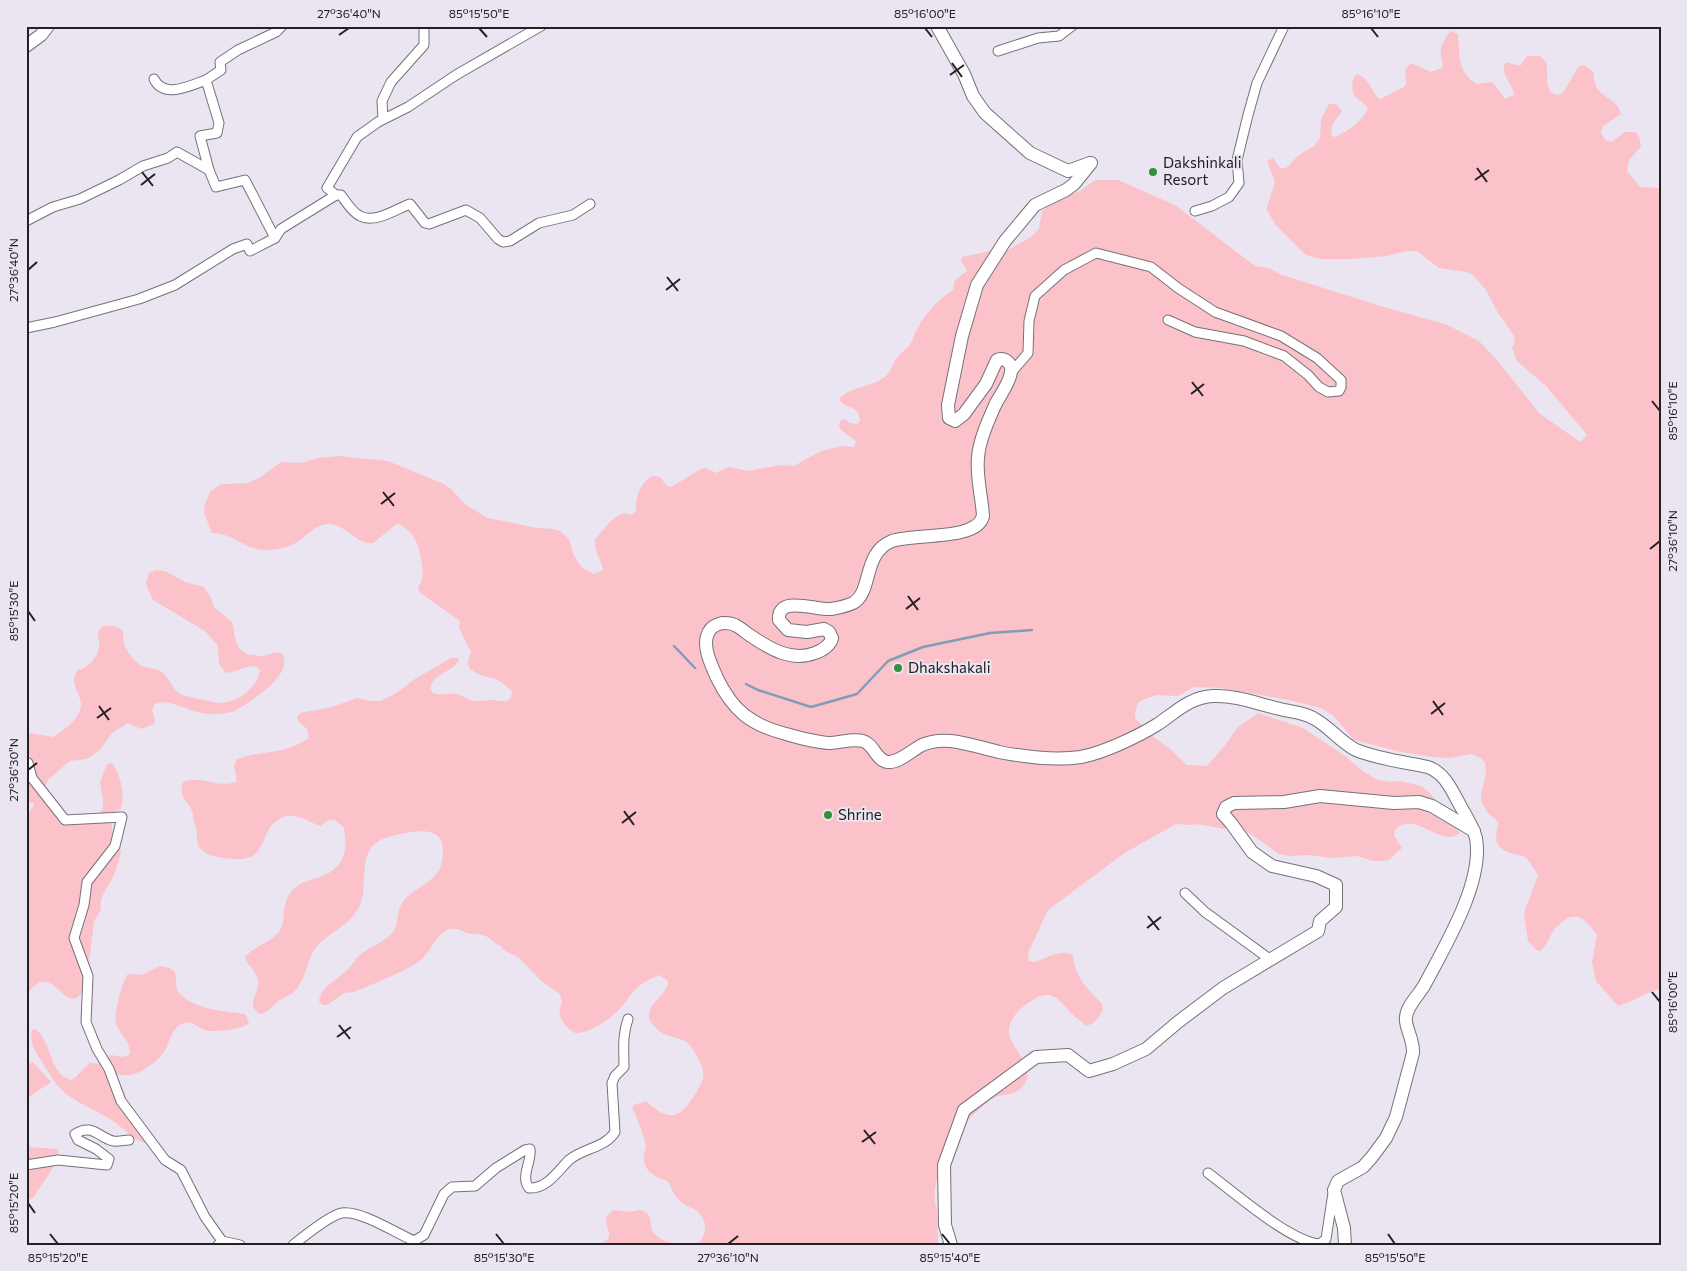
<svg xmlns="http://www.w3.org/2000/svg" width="1687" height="1271" font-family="Commissioner,sans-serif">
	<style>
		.green { fill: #fcc2ca }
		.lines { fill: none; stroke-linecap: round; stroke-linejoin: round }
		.stream { stroke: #7e9eb8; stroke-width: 2.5 }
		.street-casing { stroke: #75717b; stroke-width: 11 }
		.secondary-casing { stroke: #75717b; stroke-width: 14 }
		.street { stroke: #fff; stroke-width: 9 }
		.secondary { stroke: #fff; stroke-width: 12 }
		.ticks { fill: none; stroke: #222024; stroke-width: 2 }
		.poi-dot { fill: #338e3f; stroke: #eae5f0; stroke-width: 2 }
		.labels { text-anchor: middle; stroke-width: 4; stroke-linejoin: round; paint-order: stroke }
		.poi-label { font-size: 15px; fill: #222024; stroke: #eae5f0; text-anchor: start }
		.neatline { fill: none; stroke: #222024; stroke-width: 2 }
		.ticks-label { font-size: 12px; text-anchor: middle; fill: #222024 }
	</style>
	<rect width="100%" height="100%" fill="#eae5f0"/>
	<!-- green -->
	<g class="green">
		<path d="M1450 31 1458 34C1460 55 1456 71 1477 84L1491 82 1495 85 1505 99 1514 95C1513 83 1498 73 1506 62L1516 65H1521L1527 56H1541C1542 58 1545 61 1546 63 1550 74 1542 93 1558 95L1563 93 1578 67C1584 63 1589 68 1594 73 1592 99 1617 95 1621 114L1603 126 1601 133 1605 140 1612 142 1625 132H1636L1639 136 1641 147 1629 160 1627 171 1640 187 1661 188V988C1646 993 1633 1001 1618 1006L1596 981 1592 962 1597 935C1587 922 1578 909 1562 922 1559 925 1555 927 1553 931 1549 939 1547 945 1540 951L1535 949 1528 941 1524 913 1538 875 1526 857C1516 854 1497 852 1496 839 1496 834 1498 828 1498 822L1488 813 1482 803 1481 794 1486 774 1485 763 1481 758 1472 754 1450 758 1434 757 1401 752 1354 740 1334 716 1321 708 1289 700 1221 688 1194 687 1178 696 1156 695 1143 700 1138 703 1135 713V718L1155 738 1170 749 1187 765 1207 766 1226 744 1237 728 1258 713 1303 728 1345 756 1363 771 1378 780 1390 782 1400 781 1421 786 1429 792 1460 833C1440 849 1416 809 1395 830L1394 835 1402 848 1389 860 1383 861H1373L1357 856 1331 858 1308 855 1289 856 1279 854 1249 833 1197 824C1191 826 1183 824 1176 824L1123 854 1048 910 1029 951 1028 955 1029 961 1034 962C1045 959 1063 947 1073 956 1076 979 1087 988 1102 1004L1103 1009C1100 1017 1095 1024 1086 1026 1082 1021 1076 1018 1072 1014 1062 1004 1054 989 1038 997 1025 1004 1004 1019 1010 1037 1015 1053 1039 1070 1021 1088 1013 1097 1003 1093 993 1098 987 1102 955 1131 952 1137 949 1141 948 1147 946 1152 940 1170 930 1191 937 1210L938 1245H696C707 1236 709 1221 697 1211 692 1207 685 1206 680 1201 674 1196 671 1188 668 1181 654 1177 642 1170 644 1154 645 1151 646 1148 646 1146 646 1140 635 1113 632 1108L634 1105 646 1101C654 1108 661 1115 672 1115 684 1116 700 1088 703 1078 705 1070 699 1060 695 1053 693 1049 689 1043 685 1041 673 1036 664 1037 655 1027 652 1023 649 1021 649 1017 648 1001 668 996 668 981L659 975C651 979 642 982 636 989 631 993 628 999 624 1004 615 1016 590 1034 575 1033 564 1026 555 1016 562 1003L560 994 541 981 519 958 502 949 501 946C495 944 494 942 489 938 483 933 474 935 467 933 463 932 460 929 456 929 439 927 433 948 423 958 413 969 370 985 354 992L344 993 327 1005H322L319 1001C321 986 339 979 349 968 353 964 356 958 361 954 369 948 386 941 392 933 401 921 394 912 405 899 414 889 429 884 437 873 442 867 443 859 443 851 444 821 405 833 388 837 354 847 370 882 360 905 352 924 330 932 317 946 307 958 307 975 298 987 293 996 284 996 277 1002 271 1007 268 1013 259 1014 246 1002 257 998 258 985 260 974 248 967 245 957 254 946 270 943 279 932 287 921 280 906 291 892 298 883 307 881 317 878 343 870 350 851 343 826L334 820H329L320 826C310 822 296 812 284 817 254 828 275 866 225 858 217 857 207 856 201 849 194 843 199 832 195 824 192 819 194 819 193 814 190 801 177 799 183 782 200 774 220 790 237 781L234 765 237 759C264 750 283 755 309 738L307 729 298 721 297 717 300 713 332 707 357 698 371 701H380L395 694 415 679 451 658H458L459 660C452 673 433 673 430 689L433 693C441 696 448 693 456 694 463 695 468 700 475 701 480 702 485 700 491 700 499 700 511 706 512 692 497 673 484 681 469 668L468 661 471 652 459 628 460 621 419 592 418 587C424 579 423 575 422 565 420 546 415 533 398 523L373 543C370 543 365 543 362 541 352 537 341 523 328 524 315 525 309 534 299 541 290 547 277 550 266 550 246 551 232 532 212 533L204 513 205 504 210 492 219 485 224 484 248 483 259 478 281 462 301 463 318 458 339 456 388 461 444 484 452 490 466 505 488 518 537 528 554 529 560 531 569 539 574 556 582 568 594 574 603 570C602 559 593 552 595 539 601 533 615 514 624 513 627 513 629 514 632 515L636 511C636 496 638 486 652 476L660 477 667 486 671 487 701 469 706 468 716 473 729 467 749 471 780 465 794 466 821 451 842 446 854 447 856 441 841 430 839 426 840 421 844 419 850 423 857 424 860 421C859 403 845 411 839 399 852 385 872 388 886 376 891 371 892 365 896 359 900 353 907 349 911 343 913 340 913 338 914 335 923 316 936 301 953 290L955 280 967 271 961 261 962 257 990 251 1008 250 1031 237 1039 229 1042 211 1056 200 1080 191 1095 180H1118L1175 205 1255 266 1268 268 1282 275 1387 308 1445 324 1479 341 1497 360 1539 413 1580 442 1587 435 1546 386 1517 361 1512 348 1515 342 1514 336 1497 311 1486 290 1473 275 1467 272 1439 268 1417 251H1407L1386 256 1352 259H1321L1306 255 1275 224 1267 210V207L1275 182 1267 161 1273 158 1280 168H1286L1299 155 1314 146 1320 138 1321 119 1329 104H1336L1342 111 1333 124 1331 131 1332 136 1335 137C1348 131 1361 122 1368 109 1359 95 1350 102 1353 79L1357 74C1372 80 1370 92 1380 99L1404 87 1406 83 1405 70 1411 63 1431 72 1442 68C1444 63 1441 61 1441 56 1439 46 1445 39 1450 31Z"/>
		<path d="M156 570 165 571 185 582 204 587 211 598 214 607 232 622C236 637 234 654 254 655 260 655 256 657 262 656 270 655 273 651 282 653 295 676 250 701 235 711 218 716 201 715 185 708 171 704 169 700 155 704L152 710 155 719 154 724 141 729 128 723 112 733 100 750 87 759 70 761 48 780 42 795C45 810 70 822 84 824L100 813 103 808V799L100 782 107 764 112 763C121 776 125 793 121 809L115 812 111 817 113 835 121 851C119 860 117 868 114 875 109 886 98 897 101 910L94 921 90 955 83 991C68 1016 55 971 37 984 32 988 29 991 26 996V817L34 805 32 802 26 804V736L30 733 53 737C63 731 82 717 81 704 80 691 68 683 78 670 88 668 97 658 99 648 100 643 98 640 98 635 100 622 113 625 121 629 124 634 123 638 124 644 126 651 135 661 140 665 147 669 155 667 162 672 170 678 173 692 183 695 189 697 215 703 221 703 238 702 257 688 260 671L257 667 250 666 229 673 225 672 219 664 218 646 205 631 153 600 146 584 149 573Z"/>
		<path d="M160 966C163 967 168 967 171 969 180 973 173 986 179 993 194 1010 225 1011 245 1014L249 1023C244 1029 214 1033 205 1030 197 1028 193 1020 184 1023 170 1027 170 1047 160 1057 153 1064 140 1074 130 1075 123 1076 118 1073 111 1076 105 1093 138 1128 148 1142L144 1143C133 1139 125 1130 116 1123 100 1112 80 1105 65 1093 55 1084 49 1073 42 1062 35 1051 29 1042 32 1030L35 1029C53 1041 48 1074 71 1080L76 1077 89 1063 102 1064 111 1055C118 1056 123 1059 130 1054 130 1039 120 1036 116 1023 114 1014 122 980 128 974L141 975Z"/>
		<polygon points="33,1062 51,1082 26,1099 26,1066"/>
		<polygon points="26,1147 58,1149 58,1160 33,1198 26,1201"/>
		<path d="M613 1210C618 1210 623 1211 628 1212 632 1212 637 1210 640 1210 655 1213 648 1225 653 1232 659 1241 672 1243 682 1245H595C619 1239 605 1231 606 1217Z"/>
	</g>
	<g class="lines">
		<!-- stream -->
		<g class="stream">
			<polyline points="674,646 695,668"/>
			<polyline points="746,684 758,690 811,707 857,694 888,661 923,647 990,633 1032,630"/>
		</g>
		<!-- street casing -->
		<g class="street-casing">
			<g id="street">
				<polyline points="998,51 1038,38 1059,36 1072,26"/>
				<path d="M154 79C164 99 189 86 206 80L219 123 217 133 200 136 209 170"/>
				<polyline points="206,80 221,70 220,62 238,50 276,32 282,26"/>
				<polyline points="383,119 382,101 391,82 424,45 424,26"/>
				<path d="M336 195H341C346 202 352 212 360 216 375 224 396 209 410 204L425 223 429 224 466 210 480 218 498 239 503 242 510 241 539 223 573 215 590 204"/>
				<polyline points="1195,211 1212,206 1229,197 1239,183 1237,160 1248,115 1257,83 1284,26"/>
				<polyline points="26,221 53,207 80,199 119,180 143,166 168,158 177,152 209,170 216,187 245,180 275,238"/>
				<polyline points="26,328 55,322 139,299 175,285 233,249 247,244 250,251 275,238 281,229 336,195 327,188 357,137 378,122 408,107 456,75 541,26"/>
				<polyline points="1011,373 1028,353 1029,321 1035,296 1064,270 1096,253 1151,267 1178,288 1215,312 1281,336 1317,358 1341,380 1341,387 1339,391 1328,392 1319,387 1308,375 1284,356 1244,341 1195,332 1168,320"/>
				<polyline points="26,763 28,763 32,778 65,820 122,817 115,846 87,882 84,905 74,938 88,976 86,1022 97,1049 109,1069 121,1101 165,1160 181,1170 205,1217 222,1241 218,1245"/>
				<polyline points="1185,893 1205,912 1271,960"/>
				<path d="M26 1165 58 1160 107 1165 109 1159 96 1149 78 1140 75 1134C92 1123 98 1137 113 1141 117 1142 124 1140 129 1140"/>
				<path d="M1208 1173C1234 1192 1290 1242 1320 1244L1326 1239 1333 1193"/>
				<polyline points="222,1241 240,1245"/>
				<path d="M293 1245C303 1237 330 1215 342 1213 360 1210 396 1233 414 1241L424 1235 444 1194 452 1187 475 1186 496 1168 525 1150 530 1149C532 1161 520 1177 529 1188 547 1189 558 1171 569 1160 583 1148 605 1148 615 1132L612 1083 615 1076 624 1067C624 1050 622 1036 628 1019"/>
			</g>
		</g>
		<!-- secondary casing -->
		<g class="secondary-casing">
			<g id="secondary">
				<polyline points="937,26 964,74 973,96 985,113 1030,153 1068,171 1090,163"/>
				<polyline points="26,46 41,35 48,26"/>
				<path d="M1091 163 1074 184 1066 190 1035 205 1005 241 977 285 962 336 948 405 949 418 955 421 964 414 986 384 997 360C1004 357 1013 363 1011 372 1010 382 1001 394 996 403 989 419 979 440 978 458 976 477 982 497 983 516 977 541 915 533 892 541 862 553 873 592 853 603 847 606 837 608 831 609 818 611 777 594 779 620L788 630 807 632 824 629 829 632 832 638C830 646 823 650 815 653 792 662 770 649 751 636 746 633 741 628 735 625 724 621 711 623 707 636 703 649 712 666 717 678 733 711 751 725 786 734 800 738 814 742 829 743 839 743 853 738 863 741 874 744 876 761 888 762 899 763 912 750 922 745 931 741 941 740 951 741 967 743 983 748 999 752 1025 757 1054 761 1081 757 1103 753 1139 736 1158 724 1176 712 1190 697 1213 696 1236 695 1258 704 1280 709 1291 712 1303 712 1313 718 1329 726 1340 742 1356 750 1378 759 1404 762 1428 767 1446 774 1452 791 1461 807 1467 817 1473 827 1476 838 1484 882 1445 946 1425 984 1420 994 1407 1005 1406 1017 1404 1026 1414 1039 1413 1053L1396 1117 1386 1138 1372 1157 1363 1167 1338 1181 1334 1190 1344 1228 1345 1245"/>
				<polyline points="951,1245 945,1225 944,1165 964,1110 1036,1057 1068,1055 1089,1071 1113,1064 1146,1049 1178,1022 1223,988 1318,931 1320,921 1336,907 1336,885 1316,876 1272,866 1252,852 1231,823 1223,814 1226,807 1234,803 1284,802 1320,796 1394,803 1419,802 1432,806 1474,831"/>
			</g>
		</g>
		<!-- street -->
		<use href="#street" class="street"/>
		<!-- secondary -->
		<use href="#secondary" class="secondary"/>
	</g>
	<!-- ticks -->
	<path class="ticks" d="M479 28 487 37M925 28 932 37M1371 28 1378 37M339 35 349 28M952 63 962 77M950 75 964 65M1477 168 1487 182M142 172 153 186M1475 180 1489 170M141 185 155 174M28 270 37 262M667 277 678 291M666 290 680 279M1192 382 1203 396M1191 394 1204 384M1652 401 1660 411M383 492 394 506M381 504 395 493M1650 549 1660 541M908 596 918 610M906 609 920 598M28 611 35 621M1433 701 1443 715M99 706 109 720M1431 714 1445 703M97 718 111 708M28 770 37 763M624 811 634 825M622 823 636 812M1148 916 1159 930M1147 928 1161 917M1652 992 1660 1002M339 1025 350 1039M337 1037 351 1027M864 1130 875 1144M862 1142 876 1132M28 1203 35 1213M50 1234 58 1244M496 1234 504 1244M942 1234 950 1244M1388 1234 1395 1244M728 1244 738 1236"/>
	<!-- markers -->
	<g class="poi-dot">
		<circle cx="1153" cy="172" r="5"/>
		<circle cx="898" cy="668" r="5"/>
		<circle cx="828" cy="815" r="5"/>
	</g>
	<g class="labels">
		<!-- poi labels -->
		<g class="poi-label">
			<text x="1163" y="168">Dakshinkali<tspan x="1163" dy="17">Resort</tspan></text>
			<text x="908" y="673">Dhakshakali</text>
			<text x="838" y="820">Shrine</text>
		</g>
	</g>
	<!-- border -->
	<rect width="1687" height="1271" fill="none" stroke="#eae5f0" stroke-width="55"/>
	<rect x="28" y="28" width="1632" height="1216" class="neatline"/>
	<g class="ticks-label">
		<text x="349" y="18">27°36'40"N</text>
		<text x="479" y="18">85°15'50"E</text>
		<text x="925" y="18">85°16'00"E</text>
		<text x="1371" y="18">85°16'10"E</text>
		<text transform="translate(14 270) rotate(-90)" y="4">27°36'40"N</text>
		<text transform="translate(1673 411) rotate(-90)" y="4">85°16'10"E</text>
		<text transform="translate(1673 541) rotate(-90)" y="4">27°36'10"N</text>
		<text transform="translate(14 611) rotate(-90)" y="4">85°15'30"E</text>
		<text transform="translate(14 770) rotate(-90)" y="4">27°36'30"N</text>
		<text transform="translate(1673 1002) rotate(-90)" y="4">85°16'00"E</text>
		<text transform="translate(14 1203) rotate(-90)" y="4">85°15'20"E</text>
		<text x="58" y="1262">85°15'20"E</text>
		<text x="504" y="1262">85°15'30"E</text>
		<text x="728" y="1262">27°36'10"N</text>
		<text x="950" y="1262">85°15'40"E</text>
		<text x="1395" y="1262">85°15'50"E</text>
	</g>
</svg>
